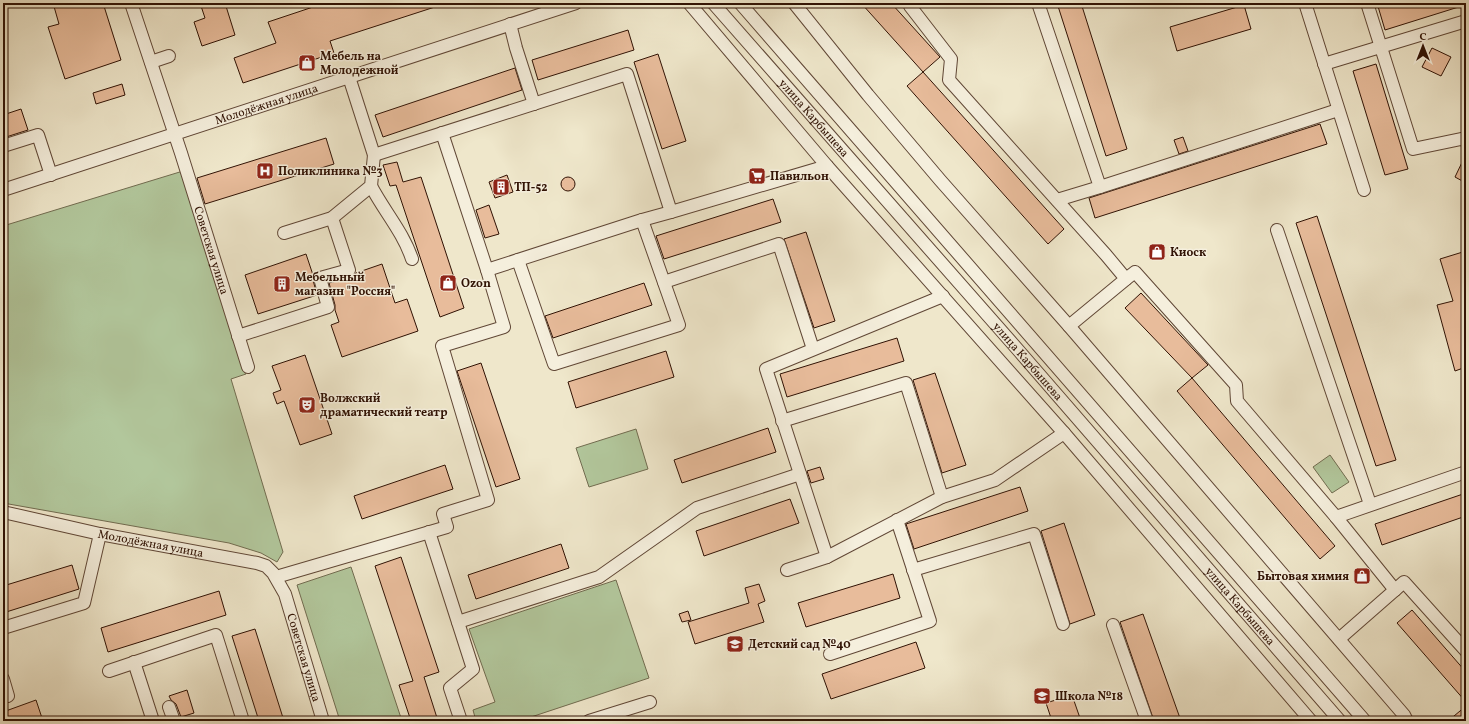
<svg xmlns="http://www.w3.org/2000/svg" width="1469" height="724" font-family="Vollkorn,serif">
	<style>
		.green { fill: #b2c79c; stroke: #716c50 }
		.building { fill: #e8bc9b; stroke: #301204 }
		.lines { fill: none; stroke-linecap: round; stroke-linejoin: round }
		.minor-casing { stroke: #604736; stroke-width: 14 }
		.minor { stroke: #f5efdd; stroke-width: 12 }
		.labels { text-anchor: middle; stroke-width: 3; stroke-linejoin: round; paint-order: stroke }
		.poi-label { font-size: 12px; font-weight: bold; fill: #301204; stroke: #f5efdd; text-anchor: start }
		.street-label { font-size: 12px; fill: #301204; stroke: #f5efdd }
	</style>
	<rect width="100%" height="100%" fill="#efe7cb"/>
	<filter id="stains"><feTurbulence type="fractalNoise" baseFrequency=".005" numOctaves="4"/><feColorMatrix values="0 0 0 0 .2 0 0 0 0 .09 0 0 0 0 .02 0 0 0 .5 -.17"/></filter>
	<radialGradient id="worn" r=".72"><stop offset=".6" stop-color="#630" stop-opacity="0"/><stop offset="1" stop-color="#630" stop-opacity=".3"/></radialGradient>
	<!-- green -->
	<g class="green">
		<polygon points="183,171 246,374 231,379 283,552 277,562 261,553 229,543 3,503 3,226"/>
		<polygon points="636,429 648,469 589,487 576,448"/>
		<polygon points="1330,455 1349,482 1332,493 1313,467"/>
		<polygon points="351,567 402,721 340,721 297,585"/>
		<polygon points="616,580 649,678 519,721 476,721 473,710 495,702 469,629"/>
	</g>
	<!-- building -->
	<g class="building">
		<polygon points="53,3 103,3 121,60 65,79 48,27 59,24"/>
		<polygon points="200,3 225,3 235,35 202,46 194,22 205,18"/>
		<polygon points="325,3 440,3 441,5 330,41 334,53 243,83 234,58 276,43 268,22"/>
		<polygon points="861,3 891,3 940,57 923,72"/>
		<polygon points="1057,3 1081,3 1127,149 1106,156"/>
		<polygon points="1377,3 1465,3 1465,5 1385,30"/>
		<polygon points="1244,5 1251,29 1177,51 1170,27"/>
		<polygon points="628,30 634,50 538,80 532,60"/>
		<polygon points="1432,48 1451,57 1441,76 1422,67"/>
		<polygon points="658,54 686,141 662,149 634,62"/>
		<polygon points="1376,64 1408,169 1385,175 1353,71"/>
		<polygon points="515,68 522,90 383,137 375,115"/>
		<polygon points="923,72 1064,229 1048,244 907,86"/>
		<polygon points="122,84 125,95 96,104 93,93"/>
		<polygon points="21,109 28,130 3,138 3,115"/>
		<polygon points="1320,124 1327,144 1095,218 1089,198"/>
		<polygon points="1183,137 1188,151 1179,154 1174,140"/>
		<polygon points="326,138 334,164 205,204 197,178"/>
		<polygon points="1466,154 1466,183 1455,177"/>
		<polygon points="397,162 403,182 421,177 464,308 440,317 396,185 390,186 383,165"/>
		<polygon points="507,175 513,192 495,198 489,182"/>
		<circle cx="568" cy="184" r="7"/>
		<polygon points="773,199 781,222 664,259 656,236"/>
		<polygon points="489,205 499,234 485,238 476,210"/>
		<polygon points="1317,216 1396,460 1376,466 1296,223"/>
		<polygon points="806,232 835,321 814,328 784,239"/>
		<polygon points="1466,251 1466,367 1455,371 1437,305 1453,301 1440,259"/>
		<polygon points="306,254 313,275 313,280 317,295 258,314 245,275"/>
		<polygon points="382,264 395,303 407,299 418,331 342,357 331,325 339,322 335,310 335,305 329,283 351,277 356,273"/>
		<polygon points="644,283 652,305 553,338 545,316"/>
		<polygon points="1141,293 1208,365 1192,378 1125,308"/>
		<polygon points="897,338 904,361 787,397 780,374"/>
		<polygon points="666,351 674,377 576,408 568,382"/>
		<polygon points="305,355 332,434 300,445 284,401 277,404 273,393 281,390 272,366"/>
		<polygon points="481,363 520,479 496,487 457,371"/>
		<polygon points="935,373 966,465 942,473 913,380"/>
		<polygon points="1192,378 1335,546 1320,559 1177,391"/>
		<polygon points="768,428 776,452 682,483 674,460"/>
		<polygon points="445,465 453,489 362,519 354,496"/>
		<polygon points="820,467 824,479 811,483 807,471"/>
		<polygon points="1020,487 1028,511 914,549 906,524"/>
		<polygon points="1466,493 1466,516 1382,545 1375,524"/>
		<polygon points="790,499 799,523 704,556 696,531"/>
		<polygon points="1064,523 1095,615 1070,624 1041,531"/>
		<polygon points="561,544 569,568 476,599 468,575"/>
		<polygon points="401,557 439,672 424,677 438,721 411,721 399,685 413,681 375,566"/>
		<polygon points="72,565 79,589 3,613 3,586"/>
		<polygon points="893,574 900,598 806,627 798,603"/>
		<polygon points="759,584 765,601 758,604 764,622 695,644 688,622 749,603 745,588"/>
		<polygon points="219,591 226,615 108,652 101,628"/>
		<polygon points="1412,610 1466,672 1466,702 1397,623"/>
		<polygon points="688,611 691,620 682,622 679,614"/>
		<polygon points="1143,614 1181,721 1154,721 1120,622"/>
		<polygon points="255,629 284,721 259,721 232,636"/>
		<polygon points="916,642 925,668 831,699 822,674"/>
		<polygon points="187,690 194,713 181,717 176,704 171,700 169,696"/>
		<polygon points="1072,695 1081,721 1052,721 1046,703"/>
		<polygon points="36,700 43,721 3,721 3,712"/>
		<polygon points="1466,706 1466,721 1448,721"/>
	</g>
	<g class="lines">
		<!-- minor casing -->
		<g class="minor-casing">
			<g id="minor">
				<path id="s1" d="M131 3 181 153 248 367"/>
				<polyline points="689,3 827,166 1064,433 1311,721"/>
				<path id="s2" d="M713 3 1019 351 1340 721"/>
				<polyline points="740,3 1365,721"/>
				<polyline points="794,3 868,95 940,180 1069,326 1404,715 1407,721"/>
				<polyline points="1038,3 1100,187 1057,200"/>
				<polyline points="1305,3 1364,190"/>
				<polyline points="1367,3 1413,149 1461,139 1466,141"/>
				<polyline points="910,6 951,59 949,80 1106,255 1126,279 1069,326"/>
				<polyline points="510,24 516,48 534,104"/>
				<polyline points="151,62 169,56"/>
				<polyline points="1324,64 1466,21"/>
				<polyline points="349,77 374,155 627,74 671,212 642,220 487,270"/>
				<polyline points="3,146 38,135 51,175"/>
				<path d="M371 186C384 211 403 232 412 259"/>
				<polyline points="1100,187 1338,110"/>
				<path id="s3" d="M3 190 576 3"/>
				<polyline points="671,212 827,166"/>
				<polyline points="1277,230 1370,504"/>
				<polyline points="284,233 332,218 371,186 374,155"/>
				<polyline points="518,260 554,364 679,325 642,220"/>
				<polyline points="1126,279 1135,272 1236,385 1237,401 1336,517 1466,472"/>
				<polyline points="664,282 779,244 813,349"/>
				<polyline points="238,336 328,307 320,278 349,270 332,218"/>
				<polyline points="782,421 906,383 942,497"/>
				<path id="s4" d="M3 512 100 534 257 563 266 566 273 573 285 594 323 721"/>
				<polyline points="1336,517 1395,590 1404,582 1466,651"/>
				<polyline points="429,532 473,669 450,688 461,721"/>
				<polyline points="827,557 766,369 943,296"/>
				<polyline points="787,570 827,557 942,497 995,480 1064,433"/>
				<polyline points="913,570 1034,534 1063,624"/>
				<polyline points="276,577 447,527 443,514 488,500 442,346 504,327 487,270 442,133"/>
				<polyline points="458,622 599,577 697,508 800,474"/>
				<polyline points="1113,625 1147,721"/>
				<polyline points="3,628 84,603 100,534"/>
				<polyline points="1339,639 1395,590"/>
				<polyline points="830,654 930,621 897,520"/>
				<polyline points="134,662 153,721"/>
				<polyline points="109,671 216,635 243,721"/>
				<polyline points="3,679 8,696"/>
				<polyline points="169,707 174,721"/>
				<polyline points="589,721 650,702"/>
			</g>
		</g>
		<!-- minor -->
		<use href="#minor" class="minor"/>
	</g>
	<!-- icons -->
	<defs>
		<g id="shop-square" transform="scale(0.9)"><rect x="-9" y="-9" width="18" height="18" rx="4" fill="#8f2418" stroke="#f5efdd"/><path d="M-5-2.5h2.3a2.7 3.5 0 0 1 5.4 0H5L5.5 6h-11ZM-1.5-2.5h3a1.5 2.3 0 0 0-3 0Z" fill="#fff"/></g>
		<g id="hospital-square" transform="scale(0.9)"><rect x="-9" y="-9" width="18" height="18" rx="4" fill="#8f2418" stroke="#f5efdd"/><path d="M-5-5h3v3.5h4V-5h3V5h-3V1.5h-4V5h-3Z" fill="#fff"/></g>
		<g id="supermarket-square" transform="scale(0.9)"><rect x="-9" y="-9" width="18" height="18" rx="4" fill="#8f2418" stroke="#f5efdd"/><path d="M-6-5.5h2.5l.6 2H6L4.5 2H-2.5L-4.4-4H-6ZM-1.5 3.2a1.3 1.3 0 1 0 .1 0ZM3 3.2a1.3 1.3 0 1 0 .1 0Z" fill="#fff"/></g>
		<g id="building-square" transform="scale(0.9)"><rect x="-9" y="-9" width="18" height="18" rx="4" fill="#8f2418" stroke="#f5efdd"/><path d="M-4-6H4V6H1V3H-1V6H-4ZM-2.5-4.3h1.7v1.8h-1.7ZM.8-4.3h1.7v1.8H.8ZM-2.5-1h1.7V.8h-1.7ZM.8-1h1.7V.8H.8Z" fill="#fff"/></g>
		<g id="theatre-square" transform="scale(0.9)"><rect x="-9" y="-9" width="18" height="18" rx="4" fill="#8f2418" stroke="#f5efdd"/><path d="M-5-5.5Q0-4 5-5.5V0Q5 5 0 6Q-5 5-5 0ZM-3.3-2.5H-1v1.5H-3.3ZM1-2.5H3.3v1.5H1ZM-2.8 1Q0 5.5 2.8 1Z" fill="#fff"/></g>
		<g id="school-square" transform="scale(0.9)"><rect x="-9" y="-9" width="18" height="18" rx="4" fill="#8f2418" stroke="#f5efdd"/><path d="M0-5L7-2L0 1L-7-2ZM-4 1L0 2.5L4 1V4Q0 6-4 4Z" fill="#fff"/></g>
	</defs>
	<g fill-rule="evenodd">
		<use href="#shop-square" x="307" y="63"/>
		<use href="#hospital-square" x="265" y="171"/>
		<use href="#supermarket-square" x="757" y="176"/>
		<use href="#building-square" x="501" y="187"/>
		<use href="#shop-square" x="1157" y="252"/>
		<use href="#shop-square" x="448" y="283"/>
		<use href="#building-square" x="282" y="284"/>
		<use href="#theatre-square" x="307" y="405"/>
		<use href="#shop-square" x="1362" y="576"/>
		<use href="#school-square" x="735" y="644"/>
		<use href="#school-square" x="1042" y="696"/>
	</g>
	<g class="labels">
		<!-- poi labels -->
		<g class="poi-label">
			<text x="320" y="60">Мебель на<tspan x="320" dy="14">Молодежной</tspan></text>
			<text x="278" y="175">Поликлиника №3</text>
			<text x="770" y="180">Павильон</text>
			<text x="514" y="191">ТП-52</text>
			<text x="1170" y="256">Киоск</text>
			<text x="295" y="281">Мебельный<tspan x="295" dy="14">магазин "Россия"</tspan></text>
			<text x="461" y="287">Ozon</text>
			<text x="320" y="402">Волжский<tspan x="320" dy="14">драматический театр</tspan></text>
			<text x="1349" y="580" text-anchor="end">Бытовая химия</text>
			<text x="748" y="648">Детский сад №40</text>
			<text x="1055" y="700">Школа №18</text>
		</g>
		<!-- street labels -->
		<g class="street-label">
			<text dy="4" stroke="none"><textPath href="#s3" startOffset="277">Молодёжная улица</textPath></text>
			<text dy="4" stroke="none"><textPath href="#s2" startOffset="153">улица Карбышева</textPath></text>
			<text dy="4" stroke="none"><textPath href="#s1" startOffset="260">Советская улица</textPath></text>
			<text dy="4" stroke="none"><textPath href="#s2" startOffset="477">улица Карбышева</textPath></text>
			<text dy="4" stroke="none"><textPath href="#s4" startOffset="151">Молодёжная улица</textPath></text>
			<text dy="4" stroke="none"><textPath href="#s2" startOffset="801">улица Карбышева</textPath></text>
			<text dy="4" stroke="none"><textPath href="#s4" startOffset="369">Советская улица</textPath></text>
		</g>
	</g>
	<!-- margin -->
	<rect width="1469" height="724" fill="none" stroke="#efe7cb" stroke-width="16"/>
	<rect x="4" y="4" width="1461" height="716" fill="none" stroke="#301204" stroke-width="2"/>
	<rect x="8" y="8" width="1453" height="708" fill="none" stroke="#301204"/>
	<!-- north arrow -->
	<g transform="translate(1423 46)" stroke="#f5efdd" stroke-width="3" paint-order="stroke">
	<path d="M0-3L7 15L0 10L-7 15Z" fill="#301204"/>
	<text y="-6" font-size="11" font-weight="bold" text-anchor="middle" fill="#301204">С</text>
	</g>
	<rect width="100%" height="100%" filter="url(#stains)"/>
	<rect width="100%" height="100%" fill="url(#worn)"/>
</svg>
